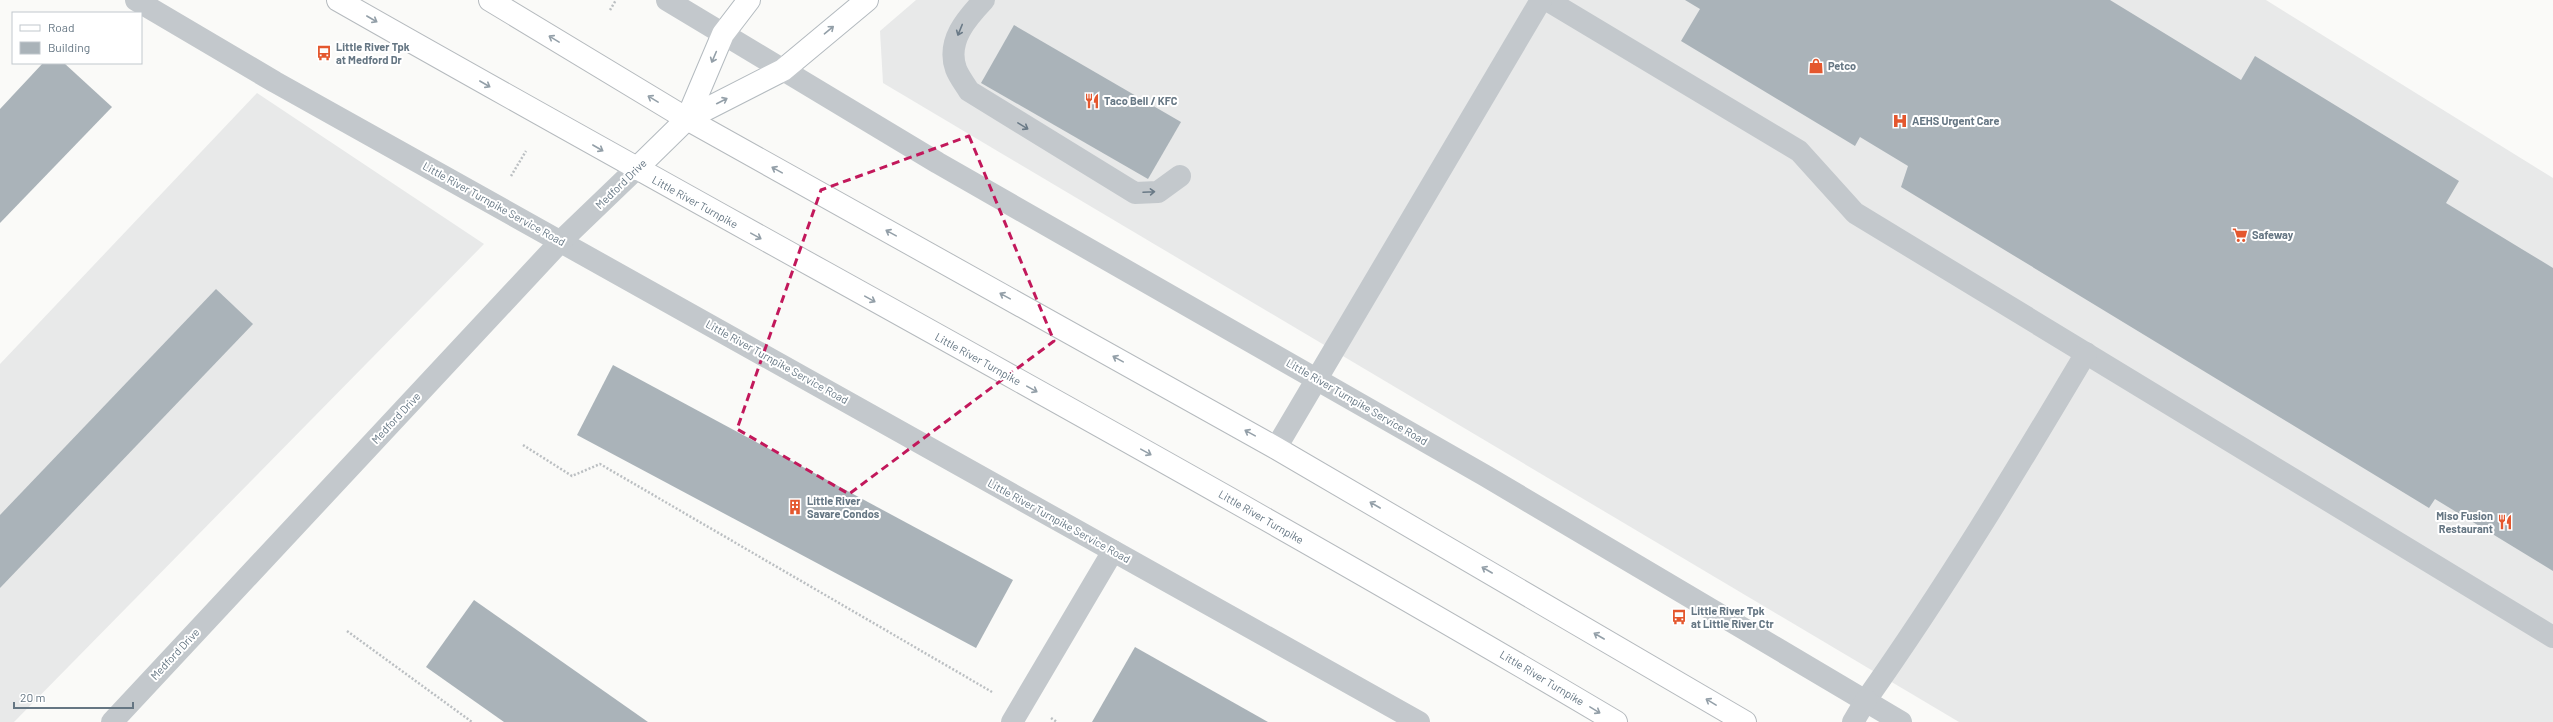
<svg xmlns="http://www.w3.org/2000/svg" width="2553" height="722" font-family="Barlow,sans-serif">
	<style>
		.built { fill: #e8e9e9 }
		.building { fill: #aab3b9 }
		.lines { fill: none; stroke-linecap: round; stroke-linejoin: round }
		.secondary-casing { stroke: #b3babf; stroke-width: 24 }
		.primary-casing { stroke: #b5babe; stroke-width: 24 }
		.path { stroke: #bbbfc2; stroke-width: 2.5; stroke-dasharray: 2 2; stroke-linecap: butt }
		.lane { stroke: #c3c8cc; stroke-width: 22 }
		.street { stroke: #c3c8cc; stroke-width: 22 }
		.secondary { stroke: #fff; stroke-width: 22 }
		.primary { stroke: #fff; stroke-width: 22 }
		.oneway { stroke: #939fa8 }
		.oneway2 { stroke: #6a7a87 }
		.marked { fill: none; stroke: #c2185b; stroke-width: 3; stroke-dasharray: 8 5; stroke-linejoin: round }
		.labels { text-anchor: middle; stroke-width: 4; stroke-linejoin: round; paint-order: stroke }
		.poi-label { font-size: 11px; font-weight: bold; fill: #657683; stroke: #fff; text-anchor: start }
		.street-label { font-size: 11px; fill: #657683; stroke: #fff }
	</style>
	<rect width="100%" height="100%" fill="#fafaf8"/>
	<!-- built -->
	<g class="built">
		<polygon points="916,0 2266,0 2553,178 2553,722 1959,722 883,83 880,31"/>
		<polygon points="257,93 484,244 14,722 0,722 0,364"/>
	</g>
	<!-- building -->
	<g class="building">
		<polygon points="1685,0 2110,0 2241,80 2255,56 2459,181 2446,203 2553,268 2553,571 2435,499 2429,508 1901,187 1908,166 1860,137 1855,146 1681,41 1700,9"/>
		<polygon points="1014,25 1181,122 1148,179 981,83"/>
		<polygon points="43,63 64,63 112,107 0,223 0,109"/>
		<polygon points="216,289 253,324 0,588 0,515"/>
		<polygon points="613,365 1013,580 976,648 577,435"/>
		<polygon points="474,600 648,722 504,722 426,667"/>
		<polygon points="1135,647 1268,722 1092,722"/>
	</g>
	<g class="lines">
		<!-- secondary casing -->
		<g class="secondary-casing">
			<g id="secondary">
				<polyline points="687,119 723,34 749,0"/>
				<polyline points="636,169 687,119 783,70 867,0"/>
			</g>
		</g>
		<!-- primary casing -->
		<g class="primary-casing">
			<g id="primary">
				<path d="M338 0C763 242 1195 472 1616 722"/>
				<polyline points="490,0 687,119 1276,448 1745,722"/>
			</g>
		</g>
		<!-- path -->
		<g class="path">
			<polyline points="610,10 616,0"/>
			<polyline points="511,176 526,151"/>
			<polyline points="523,445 572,476 600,464 992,692"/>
			<polyline points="347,631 472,722"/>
			<polyline points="1051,718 1057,722"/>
		</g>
		<!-- lane -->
		<g class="lane">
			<path d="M984 0C967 18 946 41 956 69 959 77 965 84 969 91L1135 193 1158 192 1180 176"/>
			<polyline points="1547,0 1799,151 1855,213 2553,637"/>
			<polyline points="1276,448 1541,0"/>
			<path d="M1866 700C1945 588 2016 471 2086 353"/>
			<polyline points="1012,722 1113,551"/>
		</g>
		<!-- street -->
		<g class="street">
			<polyline points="136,0 275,82 1419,722"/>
			<polyline points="667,0 938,163 1484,475 1901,722"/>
			<polyline points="112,722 561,241 636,169"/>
			<polyline points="1853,722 1866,700"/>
		</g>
		<!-- secondary -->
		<use href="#secondary" class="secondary"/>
		<!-- primary -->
		<use href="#primary" class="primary"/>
	</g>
	<!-- one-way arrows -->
	<defs><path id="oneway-shaft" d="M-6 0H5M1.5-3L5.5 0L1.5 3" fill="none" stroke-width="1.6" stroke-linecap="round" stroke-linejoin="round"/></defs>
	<g class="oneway">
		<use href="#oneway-shaft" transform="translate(372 19) rotate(30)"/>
		<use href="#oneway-shaft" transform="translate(829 30) rotate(-40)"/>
		<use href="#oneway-shaft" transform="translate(554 39) rotate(-149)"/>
		<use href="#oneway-shaft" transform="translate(714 57) rotate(113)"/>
		<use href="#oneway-shaft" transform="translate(485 84) rotate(30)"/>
		<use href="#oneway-shaft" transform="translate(653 99) rotate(-149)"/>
		<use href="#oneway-shaft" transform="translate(722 101) rotate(-27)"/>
		<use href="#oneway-shaft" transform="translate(598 148) rotate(30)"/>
		<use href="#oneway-shaft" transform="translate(777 170) rotate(-151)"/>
		<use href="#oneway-shaft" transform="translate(891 233) rotate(-151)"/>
		<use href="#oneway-shaft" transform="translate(756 236) rotate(29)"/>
		<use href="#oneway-shaft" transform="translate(1005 296) rotate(-151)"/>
		<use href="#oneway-shaft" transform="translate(870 299) rotate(29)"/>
		<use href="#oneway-shaft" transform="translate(1118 359) rotate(-151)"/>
		<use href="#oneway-shaft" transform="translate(1032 389) rotate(29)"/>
		<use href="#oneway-shaft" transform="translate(1250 433) rotate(-151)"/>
		<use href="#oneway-shaft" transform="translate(1146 452) rotate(29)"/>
		<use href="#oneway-shaft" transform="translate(1375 505) rotate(-150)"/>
		<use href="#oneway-shaft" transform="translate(1487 570) rotate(-150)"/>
		<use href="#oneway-shaft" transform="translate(1599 636) rotate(-150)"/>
		<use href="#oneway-shaft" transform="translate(1711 702) rotate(-149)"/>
		<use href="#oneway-shaft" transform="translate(1595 710) rotate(31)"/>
	</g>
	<g class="oneway2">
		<use href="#oneway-shaft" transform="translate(960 30) rotate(112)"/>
		<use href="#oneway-shaft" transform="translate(1023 126) rotate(31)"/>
		<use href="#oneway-shaft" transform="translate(1149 192) rotate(-3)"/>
	</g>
	<!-- marked area -->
	<path class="marked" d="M969 136 1054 341 849 494 737 429 821 190Z"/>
	<!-- icons -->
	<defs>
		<g id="bus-bare" transform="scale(1.2)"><path d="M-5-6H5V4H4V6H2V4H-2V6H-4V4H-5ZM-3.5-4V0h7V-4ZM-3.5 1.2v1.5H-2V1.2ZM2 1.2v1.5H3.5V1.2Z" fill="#e4572e" stroke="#fff" stroke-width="2.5" paint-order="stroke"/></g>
		<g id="shop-bare" transform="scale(1.2)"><path d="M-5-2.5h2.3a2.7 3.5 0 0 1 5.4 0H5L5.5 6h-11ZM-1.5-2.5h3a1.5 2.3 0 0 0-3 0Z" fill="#e4572e" stroke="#fff" stroke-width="2.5" paint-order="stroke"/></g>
		<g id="restaurant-bare" transform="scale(1.2)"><path d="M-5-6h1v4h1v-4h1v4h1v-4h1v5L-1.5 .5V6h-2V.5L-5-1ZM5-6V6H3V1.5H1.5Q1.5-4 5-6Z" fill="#e4572e" stroke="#fff" stroke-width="2.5" paint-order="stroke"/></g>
		<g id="hospital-bare" transform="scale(1.2)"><path d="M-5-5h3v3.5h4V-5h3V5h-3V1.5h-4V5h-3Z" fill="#e4572e" stroke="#fff" stroke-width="2.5" paint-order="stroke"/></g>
		<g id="supermarket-bare" transform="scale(1.2)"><path d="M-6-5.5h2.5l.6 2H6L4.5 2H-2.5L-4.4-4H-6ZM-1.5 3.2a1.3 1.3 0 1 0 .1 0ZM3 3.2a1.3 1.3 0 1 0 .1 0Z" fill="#e4572e" stroke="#fff" stroke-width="2.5" paint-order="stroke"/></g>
		<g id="building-bare" transform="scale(1.2)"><path d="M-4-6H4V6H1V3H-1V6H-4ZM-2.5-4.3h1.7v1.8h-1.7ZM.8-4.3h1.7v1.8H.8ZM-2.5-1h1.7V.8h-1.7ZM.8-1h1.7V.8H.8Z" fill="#e4572e" stroke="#fff" stroke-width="2.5" paint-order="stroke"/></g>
	</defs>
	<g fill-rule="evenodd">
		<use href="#bus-bare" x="324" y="53"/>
		<use href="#shop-bare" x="1816" y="66"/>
		<use href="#restaurant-bare" x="1092" y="101"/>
		<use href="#hospital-bare" x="1900" y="121"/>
		<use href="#supermarket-bare" x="2240" y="235"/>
		<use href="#building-bare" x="795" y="507"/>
		<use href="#restaurant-bare" x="2505" y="522"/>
		<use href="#bus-bare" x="1679" y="617"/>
	</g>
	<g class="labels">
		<!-- poi labels -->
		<g class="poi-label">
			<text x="336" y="51">Little River Tpk<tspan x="336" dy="13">at Medford Dr</tspan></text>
			<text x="1828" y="70">Petco</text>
			<text x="1104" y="105">Taco Bell / KFC</text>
			<text x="1912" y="125">AEHS Urgent Care</text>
			<text x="2252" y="239">Safeway</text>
			<text x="807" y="505">Little River<tspan x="807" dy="13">Savare Condos</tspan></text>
			<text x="2493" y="520" text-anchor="end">Miso Fusion<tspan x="2493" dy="13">Restaurant</tspan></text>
			<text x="1691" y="615">Little River Tpk<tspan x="1691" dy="13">at Little River Ctr</tspan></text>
		</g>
		<!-- street labels -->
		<g class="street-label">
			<text transform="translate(621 184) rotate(-44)" y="4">Medford Drive</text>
			<text transform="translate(695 202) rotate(29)" y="4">Little River Turnpike</text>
			<text transform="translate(494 204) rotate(29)" y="4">Little River Turnpike Service Road</text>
			<text transform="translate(978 359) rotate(29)" y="4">Little River Turnpike</text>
			<text transform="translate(777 362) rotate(29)" y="4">Little River Turnpike Service Road</text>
			<text transform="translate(1357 402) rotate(30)" y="4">Little River Turnpike Service Road</text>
			<text transform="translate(396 418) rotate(-47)" y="4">Medford Drive</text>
			<text transform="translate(1261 517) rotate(30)" y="4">Little River Turnpike</text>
			<text transform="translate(1059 521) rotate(29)" y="4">Little River Turnpike Service Road</text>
			<text transform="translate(175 654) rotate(-47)" y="4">Medford Drive</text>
			<text transform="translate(1542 678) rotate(31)" y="4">Little River Turnpike</text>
		</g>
	</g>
	<!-- legend -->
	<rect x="12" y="12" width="130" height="52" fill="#ffffff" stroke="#c1c8cd"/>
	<rect x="20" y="25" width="20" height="6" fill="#ffffff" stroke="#c1c8cd"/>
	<text x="48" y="32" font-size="12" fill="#657683">Road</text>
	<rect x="20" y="42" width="20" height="12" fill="#aab3b9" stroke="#c1c8cd"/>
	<text x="48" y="52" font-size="12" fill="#657683">Building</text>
	<!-- scale -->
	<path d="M14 702v6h119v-6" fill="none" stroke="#657683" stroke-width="2"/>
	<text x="20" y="702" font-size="12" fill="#657683" stroke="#ffffff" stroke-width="3" paint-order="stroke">20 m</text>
</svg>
